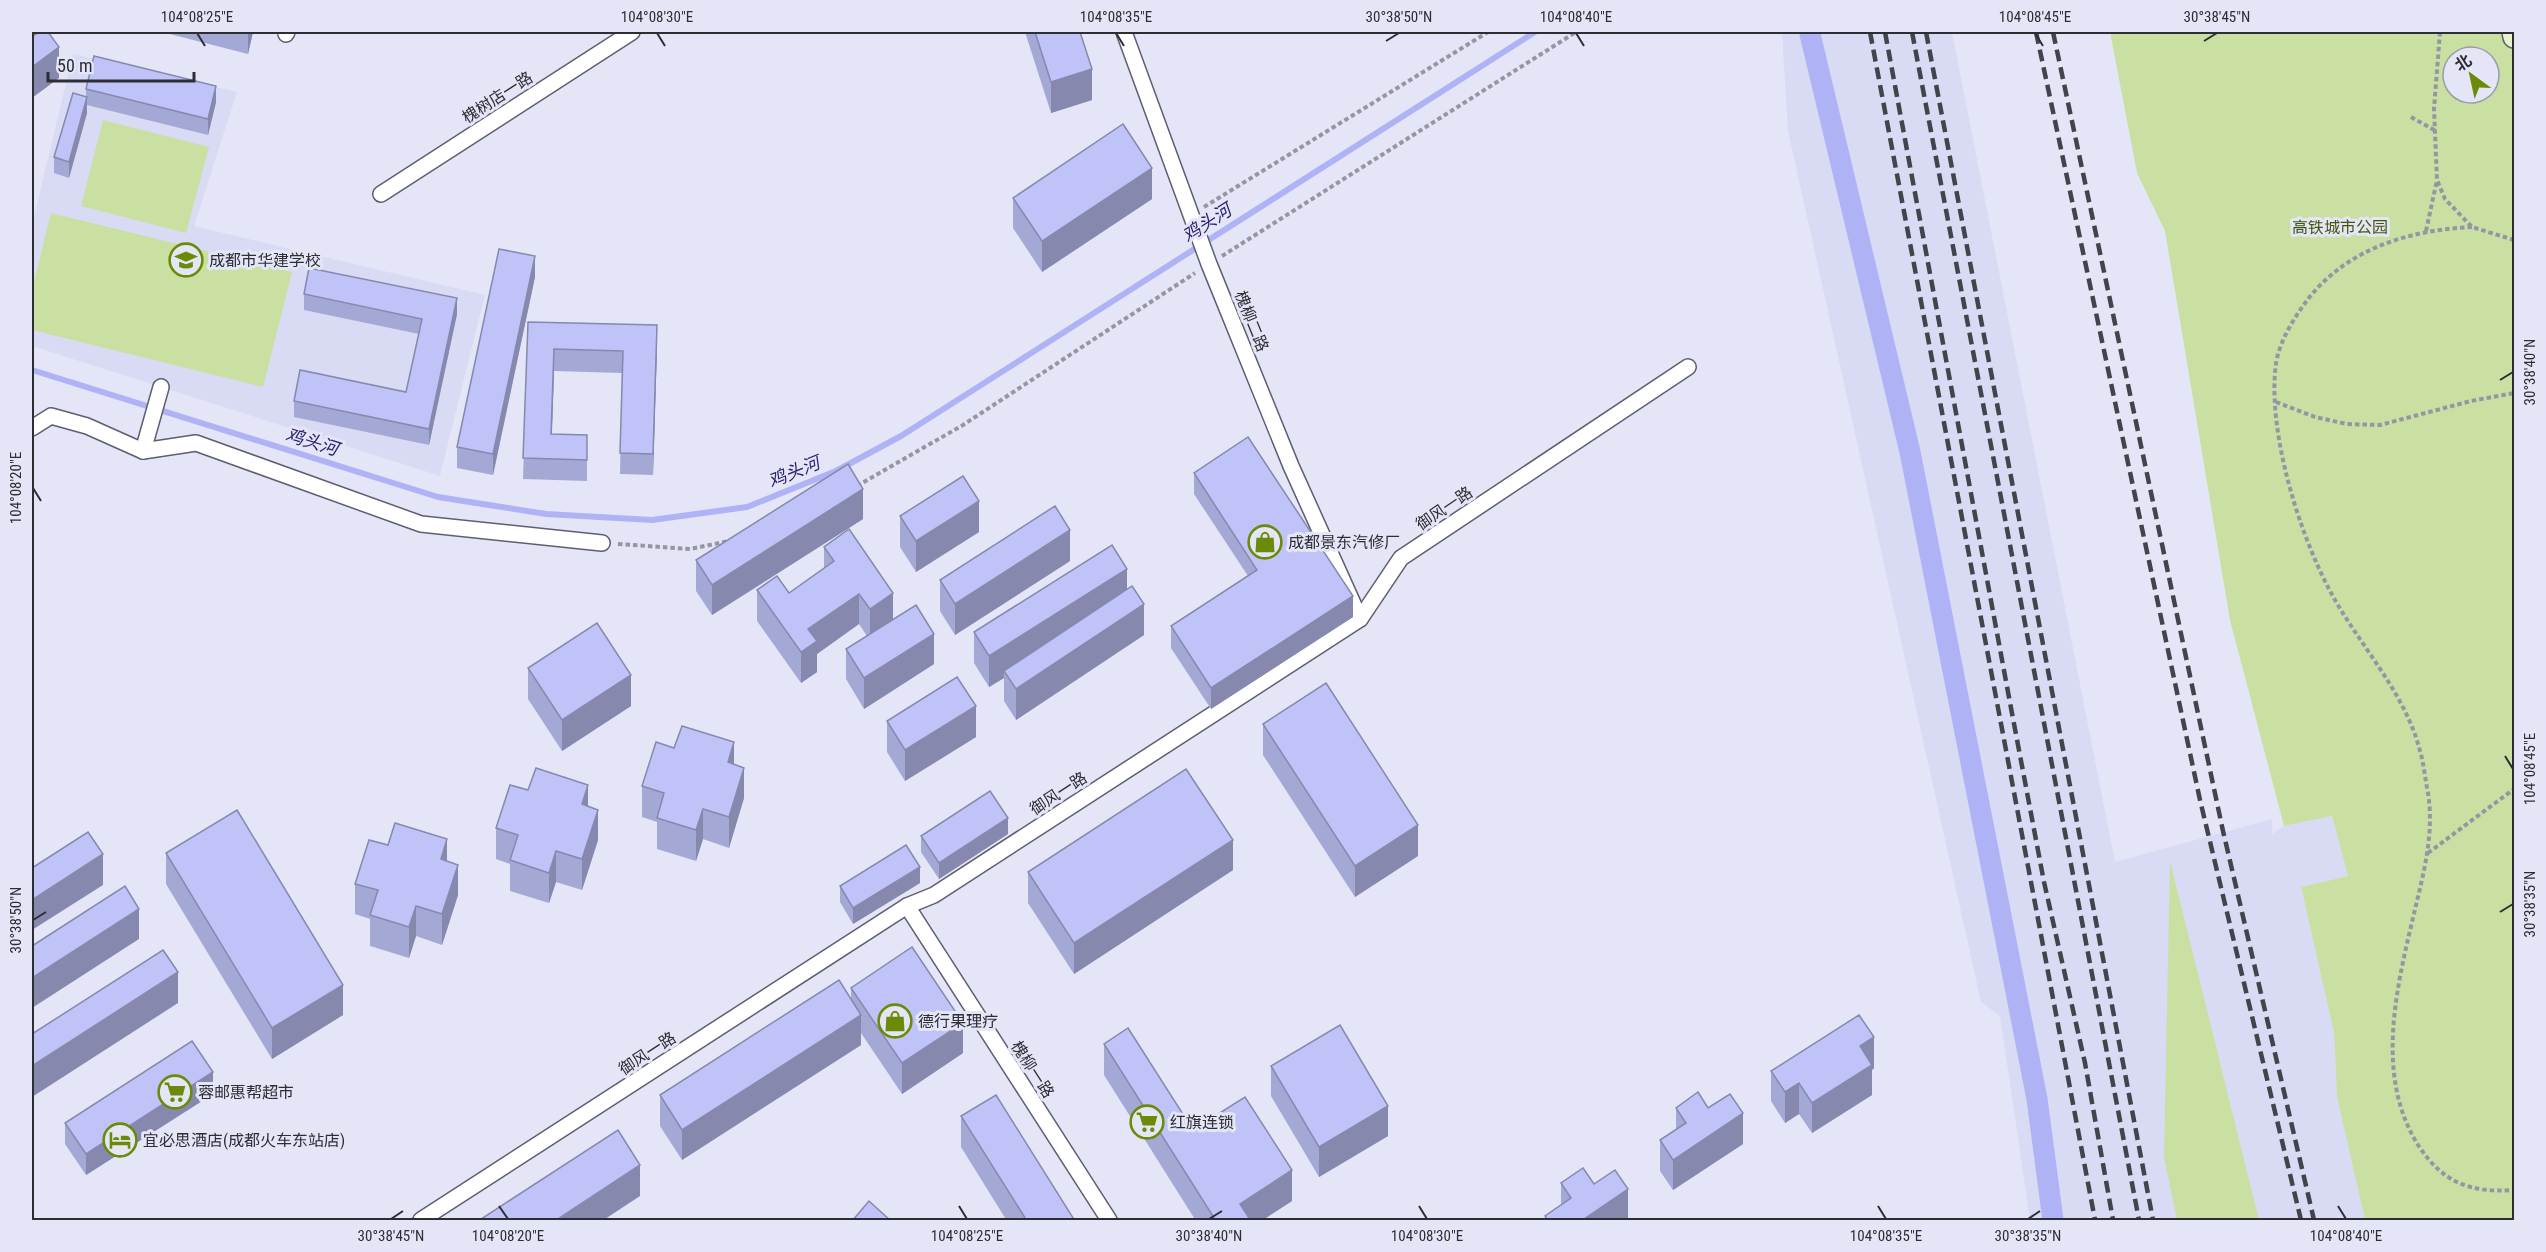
<svg xmlns="http://www.w3.org/2000/svg" width="2546" height="1252" font-family="'Roboto Condensed','Noto Sans SC',sans-serif">
	<style>
		.built { fill: #d9dbf4 }
		.green { fill: #cae0a2; fill-rule: evenodd }
		.lines { fill: none; stroke-linecap: round; stroke-linejoin: round }
		.stream { stroke: #afb3f5; stroke-width: 6 }
		.canal { stroke: #afb3f5; stroke-width: 21 }
		.street-casing { stroke: #5d5e6e; stroke-width: 18 }
		.secondary-casing { stroke: #5d5e6e; stroke-width: 24 }
		.path { stroke: #9596a4; stroke-width: 4; stroke-dasharray: 4.5 3; stroke-linecap: butt }
		.street { stroke: #fff; stroke-width: 15 }
		.secondary { stroke: #e8f3ce; stroke-width: 21 }
		.rail { stroke: #43434b; stroke-width: 4.5; stroke-dasharray: 12 6; stroke-linecap: butt }
		.wall { fill: #a4a8d5 }
		.shaded-wall { fill: #8688ae }
		.building { fill: #bfc3f8; stroke: #8688ae; stroke-width: 1.5 }
		.ticks { fill: none; stroke: #2d2d34; stroke-width: 2 }
		.labels { text-anchor: middle; stroke-width: 6; stroke-linejoin: round; paint-order: stroke }
		.street-label { font-size: 16px; fill: #2d2d34; stroke: #e4e6f8 }
		.park-label { font-size: 16px; fill: #43570c; stroke: #e4e6f8 }
		.poi-label { font-size: 16px; fill: #2d2d34; stroke: #e4e6f8; text-anchor: start }
		.water-label { font-size: 18px; font-style: italic; fill: #2c246f; stroke: #e4e6f8 }
		.neatline { fill: none; stroke: #2d2d34; stroke-width: 2 }
		.ticks-label { font-size: 15px; text-anchor: middle; fill: #2d2d34 }
	</style>
	<rect width="100%" height="100%" fill="#e4e6f8"/>
	<!-- built -->
	<g class="built">
		<polygon points="1782,32 1952,32 2115,862 2272,819 2272,834 2284,826 2332,816 2348,876 2301,887 2334,1033 2337,1097 2365,1220 2030,1220 2000,1016 1981,1002 1788,131"/>
		<polygon points="73,54 237,92 194,226 485,295 440,476 32,346 32,225"/>
	</g>
	<!-- green -->
	<g class="green">
		<path d="M2110 32H2514V1220H2365L2337 1097 2334 1033 2301 887 2348 876 2332 816 2284 826 2230 620 2165 231 2137 173ZM2453 57H2489V93H2453Z"/>
		<polygon points="103,120 209,147 186,233 81,206"/>
		<polygon points="51,213 292,272 263,387 32,330 32,290"/>
		<polygon points="2170,861 2259,1220 2177,1220 2164,1157"/>
	</g>
	<g class="lines">
		<!-- stream -->
		<polyline class="stream" points="32,370 438,497 546,514 652,520 747,507 836,471 901,436 1535,32"/>
		<!-- canal -->
		<polyline class="canal" points="1810,34 1910,452 2037,1099 2053,1220"/>
		<!-- street casing -->
		<g class="street-casing">
			<g id="street">
				<polyline points="1124,32 1209,264 1291,466 1360,619"/>
				<polyline points="286,34 287,32"/>
				<polyline points="381,194 632,32"/>
				<polyline points="32,428 51,416 87,426 143,451 196,443 421,524 602,543"/>
				<polyline points="143,451 161,387"/>
				<polyline points="907,906 1109,1220"/>
				<polyline points="421,1220 907,906 934,895 1360,619 1401,558 1688,367"/>
			</g>
		</g>
		<!-- secondary casing -->
		<g class="secondary-casing">
			<polyline id="secondary" points="2513,32 2514,37"/>
		</g>
		<!-- path -->
		<g class="path">
			<polyline points="2440,32 2434,109 2437,180 2445,199 2472,227 2514,240"/>
			<polyline points="2411,117 2436,131"/>
			<polyline points="1204,207 1488,32"/>
			<path d="M2472 227C2410 230 2348 248 2308 299 2294 318 2280 340 2276 363 2267 430 2298 530 2329 589 2357 643 2405 691 2420 751 2424 764 2425 779 2428 793 2434 831 2425 868 2416 905 2398 982 2373 1073 2418 1145 2443 1183 2470 1193 2514 1190"/>
			<polyline points="2426,231 2437,180"/>
			<polyline points="1222,256 1576,32"/>
			<polyline points="2276,402 2315,417 2347,424 2380,425 2471,401 2514,393"/>
			<polyline points="857,486 963,425 1195,273"/>
			<polyline points="618,544 690,549 729,541"/>
			<polyline points="2428,853 2514,789"/>
		</g>
		<!-- street -->
		<use href="#street" class="street"/>
		<!-- secondary -->
		<use href="#secondary" class="secondary"/>
		<!-- rail -->
		<g class="rail">
			<polyline points="1870,32 2095,1220"/>
			<polyline points="1885,32 2011,708 2044,882 2085,1063 2113,1220"/>
			<polyline points="1912,32 2139,1220"/>
			<polyline points="1926,32 2153,1220"/>
			<polyline points="2036,32 2200,800 2301,1220"/>
			<polyline points="2053,32 2223,831 2314,1220"/>
		</g>
	</g>
	<!-- wall -->
	<g class="wall">
		<polygon points="162,32 253,32 248,54"/>
		<polygon points="1025,32 1080,32 1092,100 1051,113"/>
		<polygon points="86,89 216,102 208,135 87,105 87,113 69,178 54,173 54,157 86,97"/>
		<polygon points="1013,198 1152,199 1042,272 1013,228"/>
		<polygon points="535,277 493,475 457,468 457,447"/>
		<polygon points="304,294 457,314 429,445 294,417 294,401 406,392 419,334 304,310"/>
		<polygon points="528,322 657,346 653,475 620,474 622,373 554,371 552,434 587,456 587,481 523,479"/>
		<polygon points="1194,473 1353,617 1211,709 1171,648 1171,626 1248,576 1194,494"/>
		<polygon points="900,516 979,532 916,572 900,547"/>
		<polygon points="863,519 712,615 696,591 696,560"/>
		<polygon points="824,547 934,664 864,709 846,679 846,649 867,636 859,624 817,654 817,672 801,683 757,621 757,590 789,593 824,568"/>
		<polygon points="1070,561 955,635 940,611 940,580"/>
		<polygon points="1127,590 1144,635 1016,720 1004,701 1004,678 989,687 974,663 974,632"/>
		<polygon points="528,668 631,706 562,751 528,699"/>
		<polygon points="887,721 976,737 905,781 887,752"/>
		<polygon points="1263,724 1418,856 1355,897 1263,755"/>
		<polygon points="674,748 734,764 744,798 729,848 703,839 696,861 657,849 657,822 642,817 642,786"/>
		<polygon points="528,790 588,806 598,840 582,890 556,882 549,903 510,891 510,864 496,859 496,828"/>
		<polygon points="1008,834 939,879 921,852 921,836"/>
		<polygon points="388,845 447,861 458,895 442,945 416,936 409,958 370,946 370,919 355,914 355,884"/>
		<polygon points="166,853 343,1015 272,1059 166,884"/>
		<polygon points="1233,870 1074,974 1028,903 1028,872"/>
		<polygon points="920,883 853,924 840,902 840,886"/>
		<polygon points="851,988 963,1053 902,1094 861,1033 861,1045 682,1160 660,1126 660,1095 851,1000"/>
		<polygon points="1104,1044 1193,1130 1292,1201 1261,1221 1196,1221 1104,1075"/>
		<polygon points="1271,1066 1388,1136 1319,1177 1271,1096"/>
		<polygon points="1874,1068 1872,1070 1872,1095 1812,1133 1799,1114 1785,1123 1771,1101 1771,1071"/>
		<polygon points="213,1094 86,1175 65,1144 65,1123"/>
		<polygon points="1676,1108 1708,1108 1743,1144 1673,1190 1660,1171 1660,1140 1676,1129"/>
		<polygon points="961,1116 1075,1221 1007,1221 961,1147"/>
		<polygon points="1561,1183 1594,1184 1628,1220 1626,1221 1545,1221 1545,1216 1561,1205"/>
	</g>
	<!-- shaded-wall -->
	<g class="shaded-wall">
		<polygon points="248,32 253,32 248,54"/>
		<polygon points="59,47 59,78 32,98 32,67"/>
		<polygon points="1092,69 1092,100 1051,113 1051,82"/>
		<polygon points="216,86 216,102 208,135 208,119"/>
		<polygon points="87,97 87,113 69,178 69,162"/>
		<polygon points="1152,168 1152,199 1042,272 1042,241"/>
		<polygon points="535,256 535,277 493,475 493,454"/>
		<polygon points="457,298 457,314 429,445 429,429"/>
		<polygon points="657,325 657,346 653,475 653,454"/>
		<polygon points="554,349 554,371 551,455 551,434"/>
		<polygon points="863,489 863,519 712,615 712,585"/>
		<polygon points="979,501 979,532 916,572 916,541"/>
		<polygon points="1070,530 1070,561 955,635 955,604"/>
		<polygon points="1127,569 1127,600 1004,671 1004,678 989,687 989,656"/>
		<polygon points="893,593 893,623 870,640 870,609"/>
		<polygon points="859,594 859,624 817,654 817,672 801,683 801,652 808,629"/>
		<polygon points="1353,596 1353,617 1211,709 1211,688"/>
		<polygon points="1144,604 1144,635 1016,720 1016,689"/>
		<polygon points="934,634 934,664 864,709 864,678"/>
		<polygon points="631,675 631,706 562,751 562,720"/>
		<polygon points="976,706 976,737 905,781 905,750"/>
		<polygon points="734,742 734,773 728,762"/>
		<polygon points="744,768 744,798 729,848 729,817"/>
		<polygon points="588,785 588,815 582,804"/>
		<polygon points="703,809 703,839 696,861 696,830"/>
		<polygon points="598,810 598,840 582,890 582,859"/>
		<polygon points="1008,818 1008,834 939,879 939,863"/>
		<polygon points="1418,825 1418,856 1355,897 1355,866"/>
		<polygon points="447,839 447,870 441,859"/>
		<polygon points="1233,840 1233,870 1074,974 1074,943"/>
		<polygon points="556,851 556,882 549,903 549,873"/>
		<polygon points="103,854 103,885 32,930 32,900"/>
		<polygon points="458,865 458,895 442,945 442,914"/>
		<polygon points="920,867 920,883 853,924 853,908"/>
		<polygon points="416,906 416,936 409,958 409,927"/>
		<polygon points="139,909 139,939 32,1008 32,978"/>
		<polygon points="178,972 178,1003 32,1097 32,1066"/>
		<polygon points="343,985 343,1015 272,1059 272,1028"/>
		<polygon points="861,1015 861,1045 682,1160 682,1130"/>
		<polygon points="963,1023 963,1053 902,1094 902,1063"/>
		<polygon points="1874,1037 1874,1068 1872,1070 1872,1095 1812,1133 1812,1103 1860,1046"/>
		<polygon points="213,1072 213,1094 86,1175 86,1154"/>
		<polygon points="1799,1083 1799,1114 1785,1123 1785,1092"/>
		<polygon points="1388,1106 1388,1136 1319,1177 1319,1147"/>
		<polygon points="1743,1113 1743,1144 1673,1190 1673,1160"/>
		<polygon points="640,1165 640,1196 602,1221 555,1221"/>
		<polygon points="1292,1170 1292,1201 1261,1221 1240,1221 1240,1204"/>
		<polygon points="1628,1189 1628,1220 1626,1221 1581,1221"/>
	</g>
	<!-- building -->
	<g class="building">
		<polygon points="39,32 48,32 59,47 32,67 32,37"/>
		<polygon points="1035,32 1080,32 1092,69 1051,82"/>
		<polygon points="94,56 216,86 208,119 86,89"/>
		<polygon points="73,93 87,97 69,162 54,157"/>
		<polygon points="1123,124 1152,168 1042,241 1013,198"/>
		<polygon points="499,249 535,256 493,454 457,447"/>
		<polygon points="309,268 457,298 429,429 294,401 300,370 406,392 422,319 304,294"/>
		<polygon points="528,322 657,325 653,454 620,453 623,351 554,349 551,434 587,435 587,460 523,458"/>
		<polygon points="1248,437 1353,596 1211,688 1171,626 1257,570 1194,473"/>
		<polygon points="848,464 863,489 712,585 696,560"/>
		<polygon points="963,476 979,501 916,541 900,516"/>
		<polygon points="1055,506 1070,530 955,604 940,580"/>
		<polygon points="849,529 893,593 870,609 859,594 808,629 817,641 801,652 757,590 777,576 789,593 834,561 824,547"/>
		<polygon points="1112,545 1127,569 989,656 974,632"/>
		<polygon points="1132,586 1144,604 1016,689 1004,671"/>
		<polygon points="916,605 934,634 864,678 846,649"/>
		<polygon points="597,623 631,675 562,720 528,668"/>
		<polygon points="957,677 976,706 905,750 887,721"/>
		<polygon points="1326,683 1418,825 1355,866 1263,724"/>
		<polygon points="682,726 734,742 728,762 744,768 729,817 703,809 696,830 657,818 664,793 642,786 656,742 674,748"/>
		<polygon points="536,768 588,785 582,804 598,810 582,859 556,851 549,873 510,860 518,835 496,828 510,785 528,790"/>
		<polygon points="1186,769 1233,840 1074,943 1028,872"/>
		<polygon points="990,791 1008,818 939,863 921,836"/>
		<polygon points="237,810 343,985 272,1028 166,853"/>
		<polygon points="395,823 447,839 441,859 458,865 442,914 416,906 409,927 370,915 378,890 355,884 369,840 388,845"/>
		<polygon points="88,832 103,854 32,900 32,868"/>
		<polygon points="906,845 920,867 853,908 840,886"/>
		<polygon points="125,886 139,909 32,978 32,946"/>
		<polygon points="912,947 963,1023 902,1063 851,988"/>
		<polygon points="163,950 178,972 32,1066 32,1034"/>
		<polygon points="839,980 861,1015 682,1130 660,1095"/>
		<polygon points="1859,1015 1874,1037 1860,1046 1872,1065 1812,1103 1799,1083 1785,1092 1771,1071"/>
		<polygon points="1340,1025 1388,1106 1319,1147 1271,1066"/>
		<polygon points="1128,1028 1193,1130 1245,1097 1292,1170 1240,1204 1251,1221 1216,1221 1104,1044"/>
		<polygon points="192,1041 213,1072 86,1154 65,1123"/>
		<polygon points="1698,1092 1708,1108 1730,1094 1743,1113 1673,1160 1660,1140 1686,1123 1676,1108"/>
		<polygon points="996,1095 1075,1221 1027,1221 961,1116"/>
		<polygon points="618,1130 640,1165 555,1221 478,1221"/>
		<polygon points="1583,1168 1594,1184 1615,1170 1628,1189 1581,1221 1548,1221 1545,1216 1571,1198 1561,1183"/>
		<polygon points="869,1201 891,1221 852,1221"/>
	</g>
	<!-- ticks -->
	<path class="ticks" d="M197 33 205 46M657 33 665 46M1116 33 1124 46M1576 33 1584 46M2035 33 2043 46M1386 41 1399 33M2204 41 2217 33M2500 380 2513 372M33 488 41 501M2505 756 2513 769M2500 912 2513 904M33 920 46 912M499 1206 508 1219M959 1206 967 1219M1419 1206 1427 1219M1878 1206 1886 1219M2338 1206 2346 1219M391 1219 403 1211M1209 1219 1222 1211M2028 1219 2040 1211"/>
	<!-- icons -->
	<defs>
		<g id="school-ring" transform="scale(1.725)"><circle r="9.5" fill="#e4e6f8" stroke="#6b8a08" stroke-width="1.5"/><path d="M0-5L7-2L0 1L-7-2ZM-4 1L0 2.5L4 1V4Q0 6-4 4Z" fill="#6b8a08"/></g>
		<g id="shop-ring" transform="scale(1.725)"><circle r="9.5" fill="#e4e6f8" stroke="#6b8a08" stroke-width="1.5"/><path d="M-5-2.5h2.3a2.7 3.5 0 0 1 5.4 0H5L5.5 6h-11ZM-1.5-2.5h3a1.5 2.3 0 0 0-3 0Z" fill="#6b8a08"/></g>
		<g id="supermarket-ring" transform="scale(1.725)"><circle r="9.5" fill="#e4e6f8" stroke="#6b8a08" stroke-width="1.5"/><path d="M-6-5.5h2.5l.6 2H6L4.5 2H-2.5L-4.4-4H-6ZM-1.5 3.2a1.3 1.3 0 1 0 .1 0ZM3 3.2a1.3 1.3 0 1 0 .1 0Z" fill="#6b8a08"/></g>
		<g id="hotel-ring" transform="scale(1.725)"><circle r="9.5" fill="#e4e6f8" stroke="#6b8a08" stroke-width="1.5"/><path d="M-6-4.5h1.5V1H6V5H4.5V3h-9V5H-6ZM-4 0a1.8 1.8 0 1 1 3.6 0ZM.5 0V-2.5h3Q6-2.5 6 0Z" fill="#6b8a08"/></g>
	</defs>
	<g fill-rule="evenodd">
		<use href="#school-ring" x="186" y="260"/>
		<use href="#shop-ring" x="1265" y="542"/>
		<use href="#shop-ring" x="895" y="1021"/>
		<use href="#supermarket-ring" x="175" y="1092"/>
		<use href="#supermarket-ring" x="1147" y="1122"/>
		<use href="#hotel-ring" x="120" y="1140"/>
	</g>
	<g class="labels">
		<!-- street labels -->
		<g class="street-label">
			<text transform="translate(497 97) rotate(-33)" y="6">槐树店一路</text>
			<text transform="translate(1252 321) rotate(68)" y="6">槐柳二路</text>
			<text transform="translate(1444 508) rotate(-34)" y="6">御风一路</text>
			<text transform="translate(1058 793) rotate(-33)" y="6">御风一路</text>
			<text transform="translate(647 1053) rotate(-33)" y="6">御风一路</text>
			<text transform="translate(1033 1069) rotate(57)" y="6">槐柳一路</text>
		</g>
		<!-- park labels -->
		<g class="park-label">
			<text x="2340" y="233">高铁城市公园</text>
		</g>
		<!-- poi labels -->
		<g class="poi-label">
			<text x="209" y="266">成都市华建学校</text>
			<text x="1288" y="548">成都景东汽修厂</text>
			<text x="918" y="1027">德行果理疗</text>
			<text x="198" y="1098">蓉邮惠帮超市</text>
			<text x="1170" y="1128">红旗连锁</text>
			<text x="143" y="1146">宜必思酒店(成都火车东站店)</text>
		</g>
		<!-- water labels -->
		<g class="water-label">
			<text transform="translate(1207 223) rotate(-33)" y="6">鸡头河</text>
			<text transform="translate(312 442) rotate(17)" y="6">鸡头河</text>
			<text transform="translate(794 472) rotate(-22)" y="6">鸡头河</text>
		</g>
	</g>
	<!-- border -->
	<rect width="2546" height="1252" fill="none" stroke="#e4e6f8" stroke-width="66"/>
	<!-- north arrow -->
	<g transform="translate(2471 75) rotate(327)"><circle r="28" fill="#e4e6f8" stroke="#9b9caa" stroke-width="1.5"/>
	<path d="M0-4.5L10 22L0 15L-10 22Z" fill="#6b8a08"/>
	<text y="-9" font-size="16" font-weight="bold" text-anchor="middle" fill="#2d2d34">北</text>
	</g>
	<!-- scale -->
	<path d="M48 72v9h146v-9" fill="none" stroke="#2d2d34" stroke-width="3"/>
	<text x="57" y="72" font-size="18" fill="#2d2d34" stroke="#e4e6f8" stroke-width="4.5" paint-order="stroke">50 m</text>
	<rect x="33" y="33" width="2480" height="1186" class="neatline"/>
	<g class="ticks-label">
		<text x="197" y="22">104°08'25"E</text>
		<text x="657" y="22">104°08'30"E</text>
		<text x="1116" y="22">104°08'35"E</text>
		<text x="1399" y="22">30°38'50"N</text>
		<text x="1576" y="22">104°08'40"E</text>
		<text x="2035" y="22">104°08'45"E</text>
		<text x="2217" y="22">30°38'45"N</text>
		<text transform="translate(2530 372) rotate(-90)" y="5">30°38'40"N</text>
		<text transform="translate(16 488) rotate(-90)" y="5">104°08'20"E</text>
		<text transform="translate(2530 769) rotate(-90)" y="5">104°08'45"E</text>
		<text transform="translate(2530 904) rotate(-90)" y="5">30°38'35"N</text>
		<text transform="translate(16 920) rotate(-90)" y="5">30°38'50"N</text>
		<text x="391" y="1241">30°38'45"N</text>
		<text x="508" y="1241">104°08'20"E</text>
		<text x="967" y="1241">104°08'25"E</text>
		<text x="1209" y="1241">30°38'40"N</text>
		<text x="1427" y="1241">104°08'30"E</text>
		<text x="1886" y="1241">104°08'35"E</text>
		<text x="2028" y="1241">30°38'35"N</text>
		<text x="2346" y="1241">104°08'40"E</text>
	</g>
</svg>
